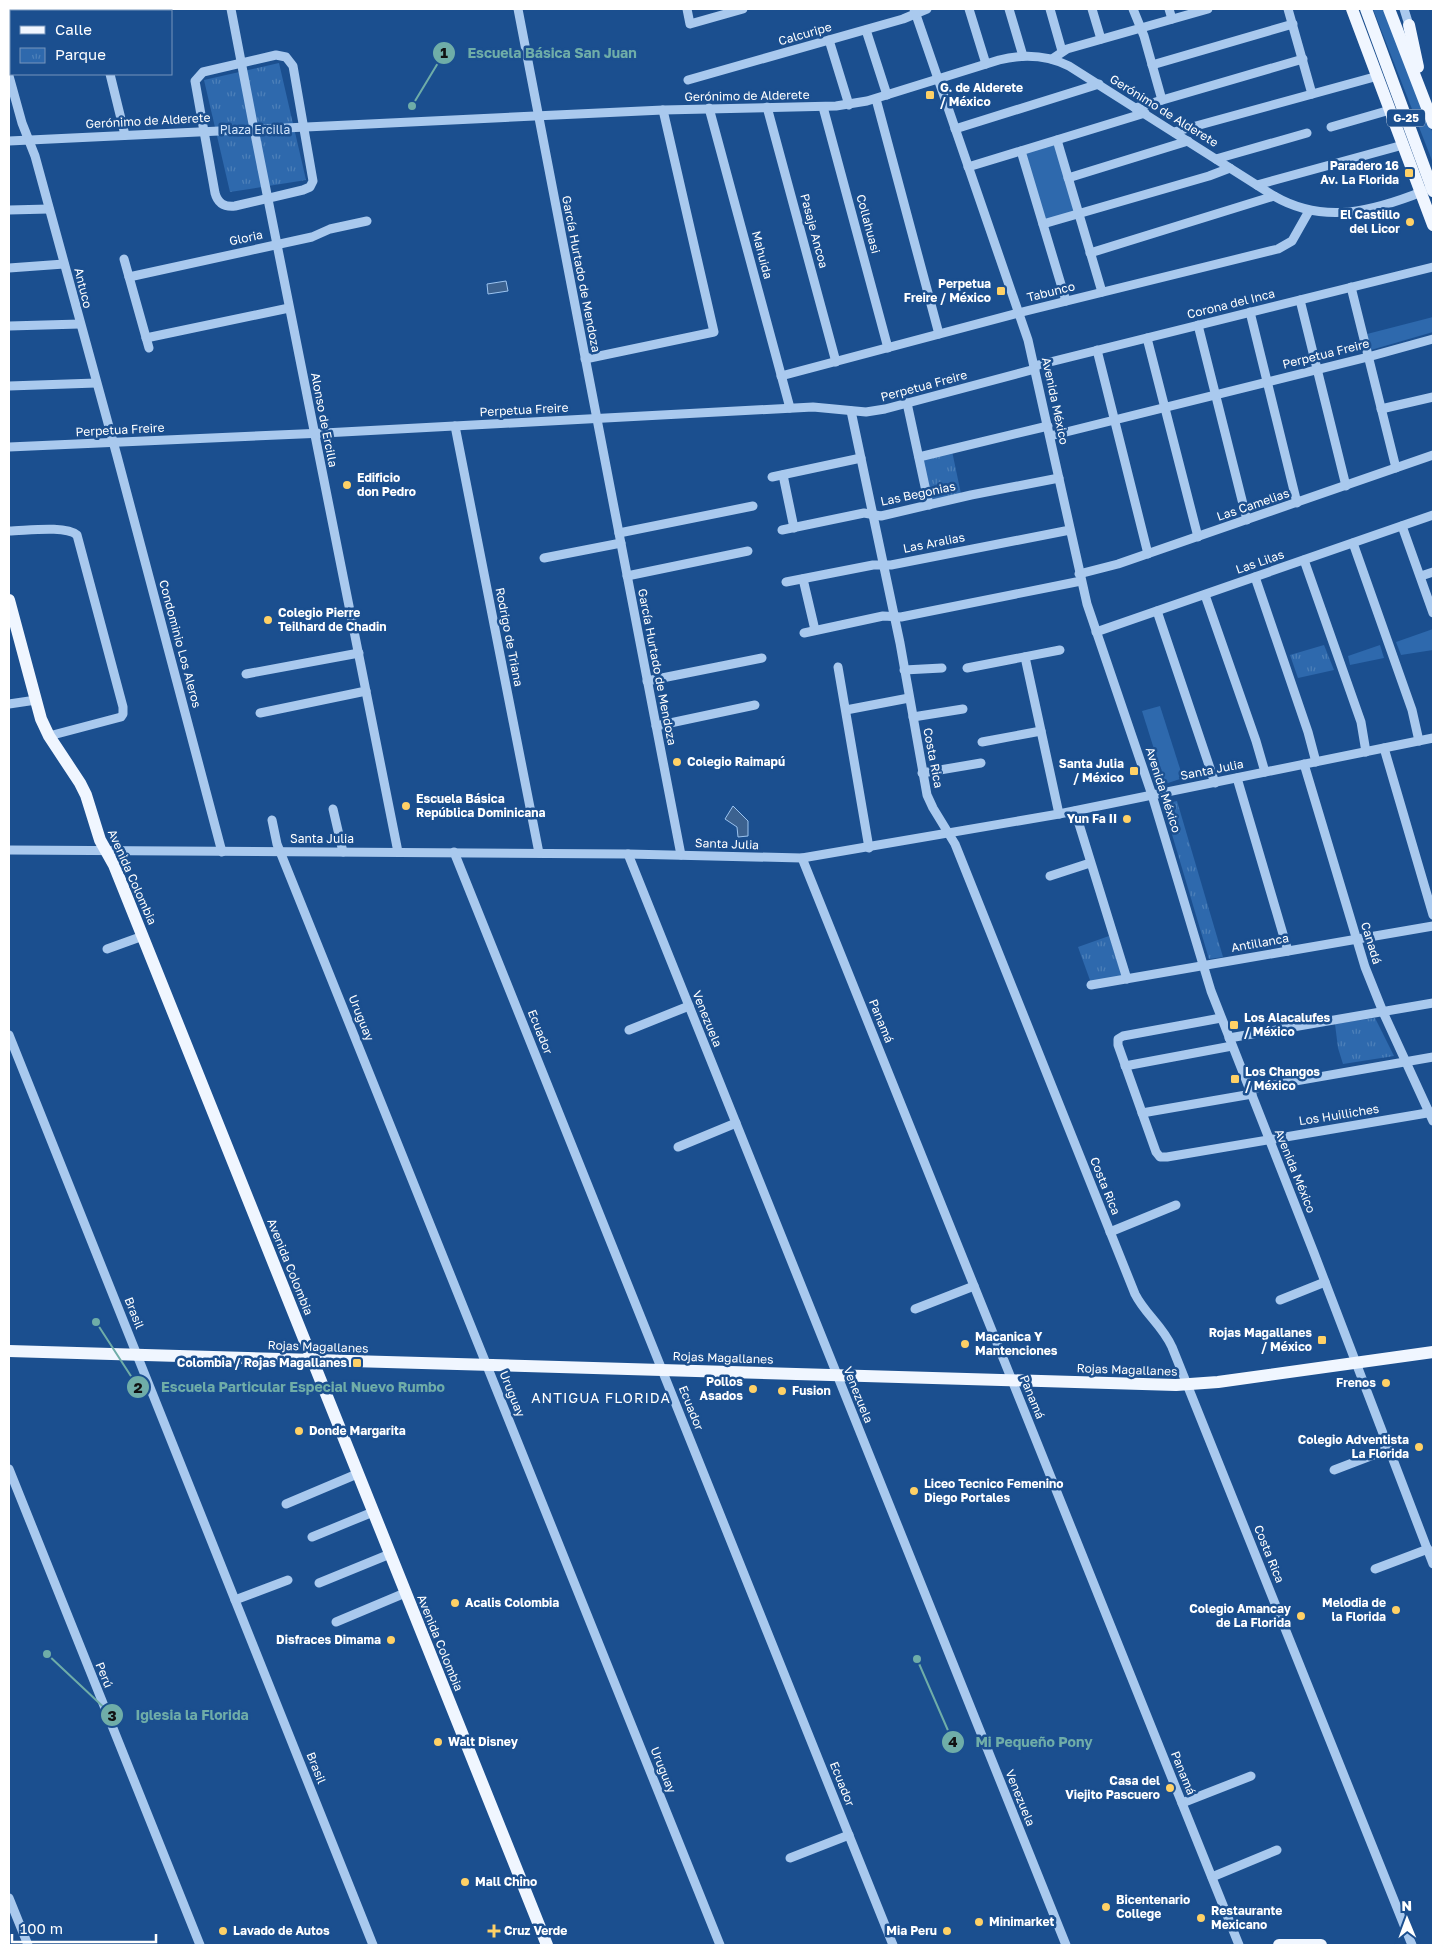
<svg xmlns="http://www.w3.org/2000/svg" width="1442" height="1954" font-family="'Golos Text',sans-serif">
	<style>
		.green { fill: #2e69ad }
		.park { fill: url(#park-tufts) }
		.water { fill: #3c6290; stroke: #9cc4f0 }
		.lines { fill: none; stroke-linecap: round; stroke-linejoin: round }
		.minor { stroke: #a9c9ee; stroke-width: 9 }
		.major { stroke: #f0f6ff; stroke-width: 12 }
		.poi-dot { fill: #ffd166; stroke: #1b4f8f; stroke-width: 2 }
		.labels { text-anchor: middle; stroke-width: 5; stroke-linejoin: round; paint-order: stroke }
		.shield { fill: #1b4f8f; stroke: #bbcadd; stroke-width: 1 }
		.shield-label { font-size: 11px; font-weight: bold; fill: #fff }
		.street-label { font-size: 12px; fill: #fff; stroke: #1b4f8f }
		.poi-label { font-size: 12px; font-weight: bold; fill: #fff; stroke: #1b4f8f; text-anchor: start }
		.park-label { font-size: 12px; fill: #cfe3fa; stroke: #1b4f8f }
		.neighbourhood-label { font-size: 14px; letter-spacing: 1px; fill: #fff; stroke: #1b4f8f }
		.leader { fill: none; stroke: #6fada8; stroke-width: 2 }
		.callout-dot { fill: #6fada8; stroke: #1b4f8f; stroke-width: 2 }
		.mark-label { font-size: 15px; text-anchor: middle; font-weight: bold; fill: #111 }
		.callout-label { font-size: 14px; text-anchor: middle; font-weight: bold; fill: #6fada8; stroke: #1b4f8f; stroke-width: 5; stroke-linejoin: round; paint-order: stroke }
	</style>
	<defs>
		<pattern id="park-tufts" width="24" height="20" patternUnits="userSpaceOnUse" patternTransform="scale(1.25)"><rect width="24" height="20" fill="#2e69ad"/><path d="M3 7l-1-3M5 7V3M7 7l1-3M15 17l-1-3M17 17v-4M19 17l1-3" fill="none" stroke="#4d80b9"/></pattern>
	</defs>
	<rect width="100%" height="100%" fill="#1b4f8f"/>
	<!-- green -->
	<g class="green">
		<polygon points="1373,9 1383,9 1414,81 1433,134 1433,163"/>
		<polygon points="1053,144 1056,145 1075,210 1074,213 1048,221 1043,219 1025,155 1029,151"/>
		<polygon points="1433,317 1433,332 1371,350 1367,334"/>
		<polygon points="1433,629 1433,650 1401,655 1396,642"/>
		<polygon points="1380,645 1384,658 1350,665 1348,656"/>
		<polygon points="1160,706 1183,778 1165,784 1142,711"/>
	</g>
	<!-- park -->
	<g class="park">
		<polygon points="279,63 306,180 230,192 204,80"/>
		<polygon points="952,451 961,494 931,501 922,459"/>
		<polygon points="1324,645 1334,670 1298,678 1290,655"/>
		<polygon points="1177,801 1223,957 1209,959 1163,804"/>
		<polygon points="1109,936 1122,976 1091,983 1078,947"/>
		<polygon points="1375,1018 1394,1056 1343,1064 1338,1048 1335,1024"/>
	</g>
	<!-- water -->
	<g class="water">
		<polygon points="506,281 508,291 488,294 487,284"/>
		<polygon points="733,806 748,821 748,836 738,837 737,827 725,819"/>
	</g>
	<g class="lines">
		<!-- minor -->
		<g class="minor">
			<polyline points="95,9 95,11"/>
			<polyline points="231,9 254,129 398,852"/>
			<polyline points="518,9 681,855"/>
			<polyline points="687,9 690,24 743,9"/>
			<polyline points="914,9 1028,340 1087,604 1152,795 1211,991 1314,1253 1433,1564"/>
			<polyline points="969,9 986,64"/>
			<polyline points="1009,9 1023,56"/>
			<polyline points="1050,9 1062,51"/>
			<polyline points="1092,9 1101,39"/>
			<polyline points="1133,9 1144,36 1162,100"/>
			<polyline points="1169,9 1172,19"/>
			<polyline points="1288,9 1312,94"/>
			<polyline points="1404,9 1409,25"/>
			<polyline points="866,30 887,95"/>
			<polyline points="829,40 849,105"/>
			<path d="M276 55 286 57 293 66 313 181 310 187 303 190 235 206C225 207 218 204 215 193L195 81 203 72Z"/>
			<polyline points="1052,59 1067,49 1208,9"/>
			<polyline points="1152,65 1293,24"/>
			<polyline points="110,74 125,135"/>
			<polyline points="9,76 22,123 35,156 117,456 222,852"/>
			<polyline points="688,80 903,19 927,9"/>
			<polyline points="876,99 939,334"/>
			<polyline points="767,107 836,362"/>
			<polyline points="823,107 888,348"/>
			<polyline points="709,108 790,408"/>
			<polyline points="1135,108 1303,59"/>
			<polyline points="1331,127 1390,110"/>
			<polyline points="955,129 1099,84"/>
			<polyline points="1174,132 1378,76"/>
			<polyline points="1057,140 1102,292"/>
			<path d="M9 141 663 110 836 106 867 101 999 60C1023 54 1047 55 1069 66L1274 196C1324 225 1374 211 1424 191"/>
			<polyline points="1021,151 1066,301"/>
			<polyline points="1216,159 1307,133"/>
			<polyline points="968,167 1145,113"/>
			<polyline points="1068,178 1188,141"/>
			<polyline points="1257,185 1403,145"/>
			<polyline points="9,210 49,209"/>
			<polyline points="1043,224 1209,176 1230,168"/>
			<polyline points="1090,253 1274,196"/>
			<polyline points="124,259 149,348"/>
			<polyline points="9,268 64,264"/>
			<polyline points="129,277 312,237 330,229 367,221"/>
			<polyline points="1351,287 1396,468"/>
			<polyline points="1300,300 1346,486"/>
			<polyline points="1250,312 1297,503"/>
			<polyline points="1198,325 1247,520"/>
			<polyline points="9,326 80,324"/>
			<polyline points="146,338 289,308"/>
			<polyline points="1147,338 1198,537"/>
			<polyline points="1097,350 1148,554"/>
			<polyline points="585,359 714,332 663,110"/>
			<polyline points="1034,366 1433,267"/>
			<polyline points="781,376 1018,313 1278,249 1292,241 1309,211"/>
			<polyline points="9,386 96,383"/>
			<polyline points="907,403 929,505"/>
			<polyline points="1381,409 1433,397"/>
			<path d="M851 411 900 643 927 795 933 808 955 844 1135 1294C1145 1314 1162 1325 1172 1347L1412 1945"/>
			<polyline points="455,426 539,853"/>
			<polyline points="1050,436 1368,357 1433,339"/>
			<polyline points="9,447 324,433 813,407 866,412 885,409 1035,369"/>
			<polyline points="919,457 1048,426"/>
			<polyline points="783,475 794,528"/>
			<polyline points="772,477 861,458"/>
			<polyline points="1402,526 1433,613"/>
			<polyline points="782,530 864,513 881,516 971,495 1059,478"/>
			<path d="M9 531C25 531 65 525 77 535L123 707V714L121 717 49 736"/>
			<polyline points="619,533 753,506"/>
			<polyline points="1353,543 1412,710 1419,741"/>
			<polyline points="544,558 621,543"/>
			<polyline points="1304,560 1361,722 1366,752"/>
			<polyline points="1079,574 1118,564 1433,455"/>
			<polyline points="627,576 748,551"/>
			<polyline points="1421,576 1433,572"/>
			<polyline points="1255,577 1308,732 1316,762"/>
			<polyline points="803,579 815,630"/>
			<polyline points="786,582 873,565 891,565 1070,530"/>
			<polyline points="1205,595 1256,741 1265,772"/>
			<polyline points="1157,611 1215,783"/>
			<polyline points="1096,632 1433,515"/>
			<polyline points="804,633 883,616 901,617 1081,581"/>
			<polyline points="1025,657 1059,814"/>
			<polyline points="838,667 869,848"/>
			<polyline points="967,668 1060,650"/>
			<polyline points="904,670 942,668"/>
			<polyline points="246,674 359,653"/>
			<polyline points="647,681 762,658"/>
			<polyline points="9,704 36,700"/>
			<polyline points="846,710 909,698"/>
			<polyline points="260,713 366,691"/>
			<polyline points="913,717 963,709"/>
			<polyline points="656,726 755,705"/>
			<polyline points="982,742 1041,731"/>
			<polyline points="1384,748 1433,915"/>
			<polyline points="1304,764 1365,967 1383,1012 1433,1121"/>
			<polyline points="922,773 981,763"/>
			<polyline points="1237,778 1288,951"/>
			<polyline points="333,809 343,852"/>
			<polyline points="1075,811 1127,979"/>
			<polyline points="272,820 277,844 720,1945"/>
			<polyline points="9,850 628,854 802,858 1059,814 1433,738"/>
			<polyline points="454,852 893,1945"/>
			<polyline points="628,854 1066,1945"/>
			<polyline points="802,858 1239,1945"/>
			<polyline points="1050,876 1090,863"/>
			<polyline points="107,949 143,936"/>
			<polyline points="1091,985 1433,926"/>
			<polyline points="1221,1018 1123,1036 1118,1039 1118,1045 1156,1152 1160,1157 1167,1157 1433,1112"/>
			<polyline points="629,1030 689,1006"/>
			<polyline points="9,1035 373,1945"/>
			<polyline points="1229,1038 1433,1003"/>
			<polyline points="1125,1066 1232,1046"/>
			<polyline points="1250,1089 1433,1057"/>
			<polyline points="1142,1113 1252,1094"/>
			<polyline points="678,1147 736,1123"/>
			<polyline points="1110,1232 1176,1205"/>
			<polyline points="1280,1300 1325,1282"/>
			<polyline points="915,1309 974,1286"/>
			<polyline points="9,1469 200,1945"/>
			<polyline points="1334,1470 1389,1449"/>
			<polyline points="286,1504 357,1474"/>
			<polyline points="312,1537 373,1512"/>
			<polyline points="1375,1569 1428,1549"/>
			<polyline points="319,1583 390,1554"/>
			<polyline points="235,1600 288,1580"/>
			<polyline points="336,1622 405,1593"/>
			<polyline points="1182,1803 1251,1776"/>
			<polyline points="790,1858 849,1835"/>
			<polyline points="1212,1877 1277,1850"/>
			<polyline points="9,1898 28,1945"/>
		</g>
		<!-- major -->
		<g class="major">
			<polyline points="1352,9 1433,225"/>
			<polyline points="1366,9 1433,191"/>
			<polyline points="1389,9 1433,123"/>
			<polyline points="1409,25 1418,67"/>
			<polyline points="9,600 41,719 49,736 80,783 86,795 100,840 114,865 547,1945"/>
			<polyline points="9,1351 1176,1385 1218,1382 1433,1352"/>
			<polyline points="1279,1945 1321,1945"/>
		</g>
	</g>
	<!-- markers -->
	<g class="poi-dot">
		<rect x="925" y="90" width="10" height="10" rx="2.5"/>
		<rect x="1404" y="168" width="10" height="10" rx="2.5"/>
		<circle cx="1410" cy="222" r="5"/>
		<rect x="996" y="286" width="10" height="10" rx="2.5"/>
		<circle cx="347" cy="485" r="5"/>
		<circle cx="268" cy="620" r="5"/>
		<circle cx="677" cy="762" r="5"/>
		<rect x="1129" y="766" width="10" height="10" rx="2.5"/>
		<circle cx="406" cy="806" r="5"/>
		<circle cx="1127" cy="819" r="5"/>
		<rect x="1229" y="1020" width="10" height="10" rx="2.5"/>
		<rect x="1230" y="1074" width="10" height="10" rx="2.5"/>
		<rect x="1317" y="1335" width="10" height="10" rx="2.5"/>
		<circle cx="965" cy="1344" r="5"/>
		<rect x="352" y="1358" width="10" height="10" rx="2.5"/>
		<circle cx="1386" cy="1383" r="5"/>
		<circle cx="753" cy="1389" r="5"/>
		<circle cx="782" cy="1391" r="5"/>
		<circle cx="299" cy="1431" r="5"/>
		<circle cx="1419" cy="1447" r="5"/>
		<circle cx="914" cy="1491" r="5"/>
		<circle cx="455" cy="1603" r="5"/>
		<circle cx="1396" cy="1610" r="5"/>
		<circle cx="1301" cy="1616" r="5"/>
		<circle cx="391" cy="1640" r="5"/>
		<circle cx="438" cy="1742" r="5"/>
		<circle cx="1170" cy="1788" r="5"/>
		<circle cx="465" cy="1882" r="5"/>
		<circle cx="1106" cy="1907" r="5"/>
		<circle cx="1201" cy="1918" r="5"/>
		<circle cx="979" cy="1922" r="5"/>
		<circle cx="223" cy="1931" r="5"/>
		<path d="M491.5 1923.5h5v5h5v5h-5v5h-5v-5h-5v-5h5z"/>
		<circle cx="947" cy="1931" r="5"/>
	</g>
	<g class="labels">
		<!-- shield labels -->
		<rect class="shield" x="1387" y="109.5" width="38" height="17" rx="4"/>
		<g class="shield-label">
			<text x="1406" y="122">G-25</text>
		</g>
		<!-- street labels -->
		<g class="street-label">
			<text transform="translate(805 34) rotate(-16)" y="4">Calcuripe</text>
			<text transform="translate(747 96) rotate(-1)" y="4">Gerónimo de Alderete</text>
			<text transform="translate(1164 111) rotate(32)" y="4">Gerónimo de Alderete</text>
			<text transform="translate(148 121) rotate(-3)" y="4">Gerónimo de Alderete</text>
			<text transform="translate(868 224) rotate(75)" y="4">Collahuasi</text>
			<text transform="translate(814 231) rotate(75)" y="4">Pasaje Ancoa</text>
			<text transform="translate(246 238) rotate(-12)" y="4">Gloria</text>
			<text transform="translate(762 255) rotate(75)" y="4">Mahuida</text>
			<text transform="translate(581 274) rotate(79)" y="4">García Hurtado de Mendoza</text>
			<text transform="translate(83 288) rotate(76)" y="4">Antuco</text>
			<text transform="translate(1051 292) rotate(-14)" y="4">Tabunco</text>
			<text transform="translate(1231 304) rotate(-14)" y="4">Corona del Inca</text>
			<text transform="translate(1326 354) rotate(-14)" y="4">Perpetua Freire</text>
			<text transform="translate(924 386) rotate(-15)" y="4">Perpetua Freire</text>
			<text transform="translate(1055 401) rotate(78)" y="4">Avenida México</text>
			<text transform="translate(524 410) rotate(-3)" y="4">Perpetua Freire</text>
			<text transform="translate(324 420) rotate(79)" y="4">Alonso de Ercilla</text>
			<text transform="translate(120 430) rotate(-3)" y="4">Perpetua Freire</text>
			<text transform="translate(918 494) rotate(-12)" y="4">Las Begonias</text>
			<text transform="translate(1253 505) rotate(-19)" y="4">Las Camelias</text>
			<text transform="translate(934 543) rotate(-11)" y="4">Las Aralias</text>
			<text transform="translate(1260 562) rotate(-19)" y="4">Las Lilas</text>
			<text transform="translate(509 637) rotate(79)" y="4">Rodrigo de Triana</text>
			<text transform="translate(180 644) rotate(75)" y="4">Condominio Los Aleros</text>
			<text transform="translate(657 667) rotate(79)" y="4">García Hurtado de Mendoza</text>
			<text transform="translate(933 758) rotate(79)" y="4">Costa Rica</text>
			<text transform="translate(1212 770) rotate(-11)" y="4">Santa Julia</text>
			<text transform="translate(1163 790) rotate(72)" y="4">Avenida México</text>
			<text x="322" y="843">Santa Julia</text>
			<text transform="translate(727 844) rotate(2)" y="4">Santa Julia</text>
			<text transform="translate(132 877) rotate(66)" y="4">Avenida Colombia</text>
			<text transform="translate(1260 943) rotate(-10)" y="4">Antillanca</text>
			<text transform="translate(1371 943) rotate(73)" y="4">Canadá</text>
			<text transform="translate(361 1018) rotate(68)" y="4">Uruguay</text>
			<text transform="translate(707 1019) rotate(68)" y="4">Venezuela</text>
			<text transform="translate(881 1021) rotate(68)" y="4">Panamá</text>
			<text transform="translate(540 1032) rotate(68)" y="4">Ecuador</text>
			<text transform="translate(1339 1115) rotate(-9)" y="4">Los Huilliches</text>
			<text transform="translate(1295 1171) rotate(68)" y="4">Avenida México</text>
			<text transform="translate(1105 1186) rotate(68)" y="4">Costa Rica</text>
			<text transform="translate(290 1267) rotate(68)" y="4">Avenida Colombia</text>
			<text transform="translate(134 1313) rotate(68)" y="4">Brasil</text>
			<text transform="translate(318 1347) rotate(2)" y="4">Rojas Magallanes</text>
			<text transform="translate(723 1358) rotate(2)" y="4">Rojas Magallanes</text>
			<text transform="translate(1127 1370) rotate(2)" y="4">Rojas Magallanes</text>
			<text transform="translate(512 1394) rotate(68)" y="4">Uruguay</text>
			<text transform="translate(858 1395) rotate(68)" y="4">Venezuela</text>
			<text transform="translate(1032 1397) rotate(68)" y="4">Panamá</text>
			<text transform="translate(691 1408) rotate(68)" y="4">Ecuador</text>
			<text transform="translate(1269 1554) rotate(68)" y="4">Costa Rica</text>
			<text transform="translate(440 1643) rotate(68)" y="4">Avenida Colombia</text>
			<text transform="translate(104 1675) rotate(68)" y="4">Perú</text>
			<text transform="translate(316 1768) rotate(68)" y="4">Brasil</text>
			<text transform="translate(663 1770) rotate(68)" y="4">Uruguay</text>
			<text transform="translate(1183 1773) rotate(68)" y="4">Panamá</text>
			<text transform="translate(842 1784) rotate(68)" y="4">Ecuador</text>
			<text transform="translate(1020 1798) rotate(68)" y="4">Venezuela</text>
		</g>
		<!-- poi labels -->
		<g class="poi-label">
			<text x="940" y="92">G. de Alderete<tspan x="940" dy="14">/ México</tspan></text>
			<text x="1399" y="170" text-anchor="end">Paradero 16<tspan x="1399" dy="14">Av. La Florida</tspan></text>
			<text x="1400" y="219" text-anchor="end">El Castillo<tspan x="1400" dy="14">del Licor</tspan></text>
			<text x="991" y="288" text-anchor="end">Perpetua<tspan x="991" dy="14">Freire / México</tspan></text>
			<text x="357" y="482">Edificio<tspan x="357" dy="14">don Pedro</tspan></text>
			<text x="278" y="617">Colegio Pierre<tspan x="278" dy="14">Teilhard de Chadin</tspan></text>
			<text x="687" y="766">Colegio Raimapú</text>
			<text x="1124" y="768" text-anchor="end">Santa Julia<tspan x="1124" dy="14">/ México</tspan></text>
			<text x="416" y="803">Escuela Básica<tspan x="416" dy="14">República Dominicana</tspan></text>
			<text x="1117" y="823" text-anchor="end">Yun Fa II</text>
			<text x="1244" y="1022">Los Alacalufes<tspan x="1244" dy="14">/ México</tspan></text>
			<text x="1245" y="1076">Los Changos<tspan x="1245" dy="14">/ México</tspan></text>
			<text x="1312" y="1337" text-anchor="end">Rojas Magallanes<tspan x="1312" dy="14">/ México</tspan></text>
			<text x="975" y="1341">Macanica Y<tspan x="975" dy="14">Mantenciones</tspan></text>
			<text x="347" y="1367" text-anchor="end">Colombia / Rojas Magallanes</text>
			<text x="743" y="1386" text-anchor="end">Pollos<tspan x="743" dy="14">Asados</tspan></text>
			<text x="1376" y="1387" text-anchor="end">Frenos</text>
			<text x="792" y="1395">Fusion</text>
			<text x="309" y="1435">Donde Margarita</text>
			<text x="1409" y="1444" text-anchor="end">Colegio Adventista<tspan x="1409" dy="14">La Florida</tspan></text>
			<text x="924" y="1488">Liceo Tecnico Femenino<tspan x="924" dy="14">Diego Portales</tspan></text>
			<text x="465" y="1607">Acalis Colombia</text>
			<text x="1386" y="1607" text-anchor="end">Melodia de<tspan x="1386" dy="14">la Florida</tspan></text>
			<text x="1291" y="1613" text-anchor="end">Colegio Amancay<tspan x="1291" dy="14">de La Florida</tspan></text>
			<text x="381" y="1644" text-anchor="end">Disfraces Dimama</text>
			<text x="448" y="1746">Walt Disney</text>
			<text x="1160" y="1785" text-anchor="end">Casa del<tspan x="1160" dy="14">Viejito Pascuero</tspan></text>
			<text x="475" y="1886">Mall Chino</text>
			<text x="1116" y="1904">Bicentenario<tspan x="1116" dy="14">College</tspan></text>
			<text x="1211" y="1915">Restaurante<tspan x="1211" dy="14">Mexicano</tspan></text>
			<text x="989" y="1926">Minimarket</text>
			<text x="233" y="1935">Lavado de Autos</text>
			<text x="504" y="1935">Cruz Verde</text>
			<text x="937" y="1935" text-anchor="end">Mia Peru</text>
		</g>
		<!-- park labels -->
		<g class="park-label">
			<text x="255" y="134">Plaza Ercilla</text>
		</g>
		<!-- neighbourhood labels -->
		<g class="neighbourhood-label">
			<text x="601" y="1403">ANTIGUA FLORIDA</text>
		</g>
	</g>
	<!-- callouts -->
	<path class="leader" d="M412 106L444 53M96 1322L138 1387M47 1654L112 1715M917 1659L953 1742"/>
	<g class="callout-dot">
		<circle cx="412" cy="106" r="5"/>
		<circle cx="96" cy="1322" r="5"/>
		<circle cx="47" cy="1654" r="5"/>
		<circle cx="917" cy="1659" r="5"/>
		<circle cx="444" cy="53" r="12"/>
		<circle cx="138" cy="1387" r="12"/>
		<circle cx="112" cy="1715" r="12"/>
		<circle cx="953" cy="1742" r="12"/>
	</g>
	<g class="mark-label">
		<text x="444" y="58">1</text>
		<text x="138" y="1393">2</text>
		<text x="112" y="1721">3</text>
		<text x="953" y="1747">4</text>
	</g>
	<g class="callout-label">
		<text x="552" y="58">Escuela Básica San Juan</text>
		<text x="303" y="1392">Escuela Particular Especial Nuevo Rumbo</text>
		<text x="192" y="1720">Iglesia la Florida</text>
		<text x="1034" y="1747">Mi Pequeño Pony</text>
	</g>
	<!-- border -->
	<rect width="1442" height="1954" fill="none" stroke="#ffffff" stroke-width="20"/>
	<!-- legend -->
	<rect x="10" y="10" width="162" height="65" fill="#1b4f8f" stroke="#7695bc"/>
	<rect x="20" y="26" width="25" height="8" fill="#f0f6ff" stroke="#7695bc"/>
	<text x="55" y="35" font-size="15" fill="#ffffff">Calle</text>
	<rect x="20" y="48" width="25" height="15" fill="url(#park-tufts)" stroke="#7695bc"/>
	<text x="55" y="60" font-size="15" fill="#ffffff">Parque</text>
	<!-- north arrow -->
	<g transform="translate(1407 1919) rotate(359)" stroke="#1b4f8f" stroke-width="4" paint-order="stroke">
	<path d="M0-4L9 19L0 12L-9 19Z" fill="#ffffff"/>
	<text y="-8" font-size="14" font-weight="bold" text-anchor="middle" fill="#ffffff">N</text>
	</g>
	<!-- scale -->
	<path d="M12 1934v8h144v-8" fill="none" stroke="#ffffff" stroke-width="2.5"/>
	<text x="20" y="1934" font-size="15" fill="#ffffff" stroke="#1b4f8f" stroke-width="4" paint-order="stroke">100 m</text>
</svg>
